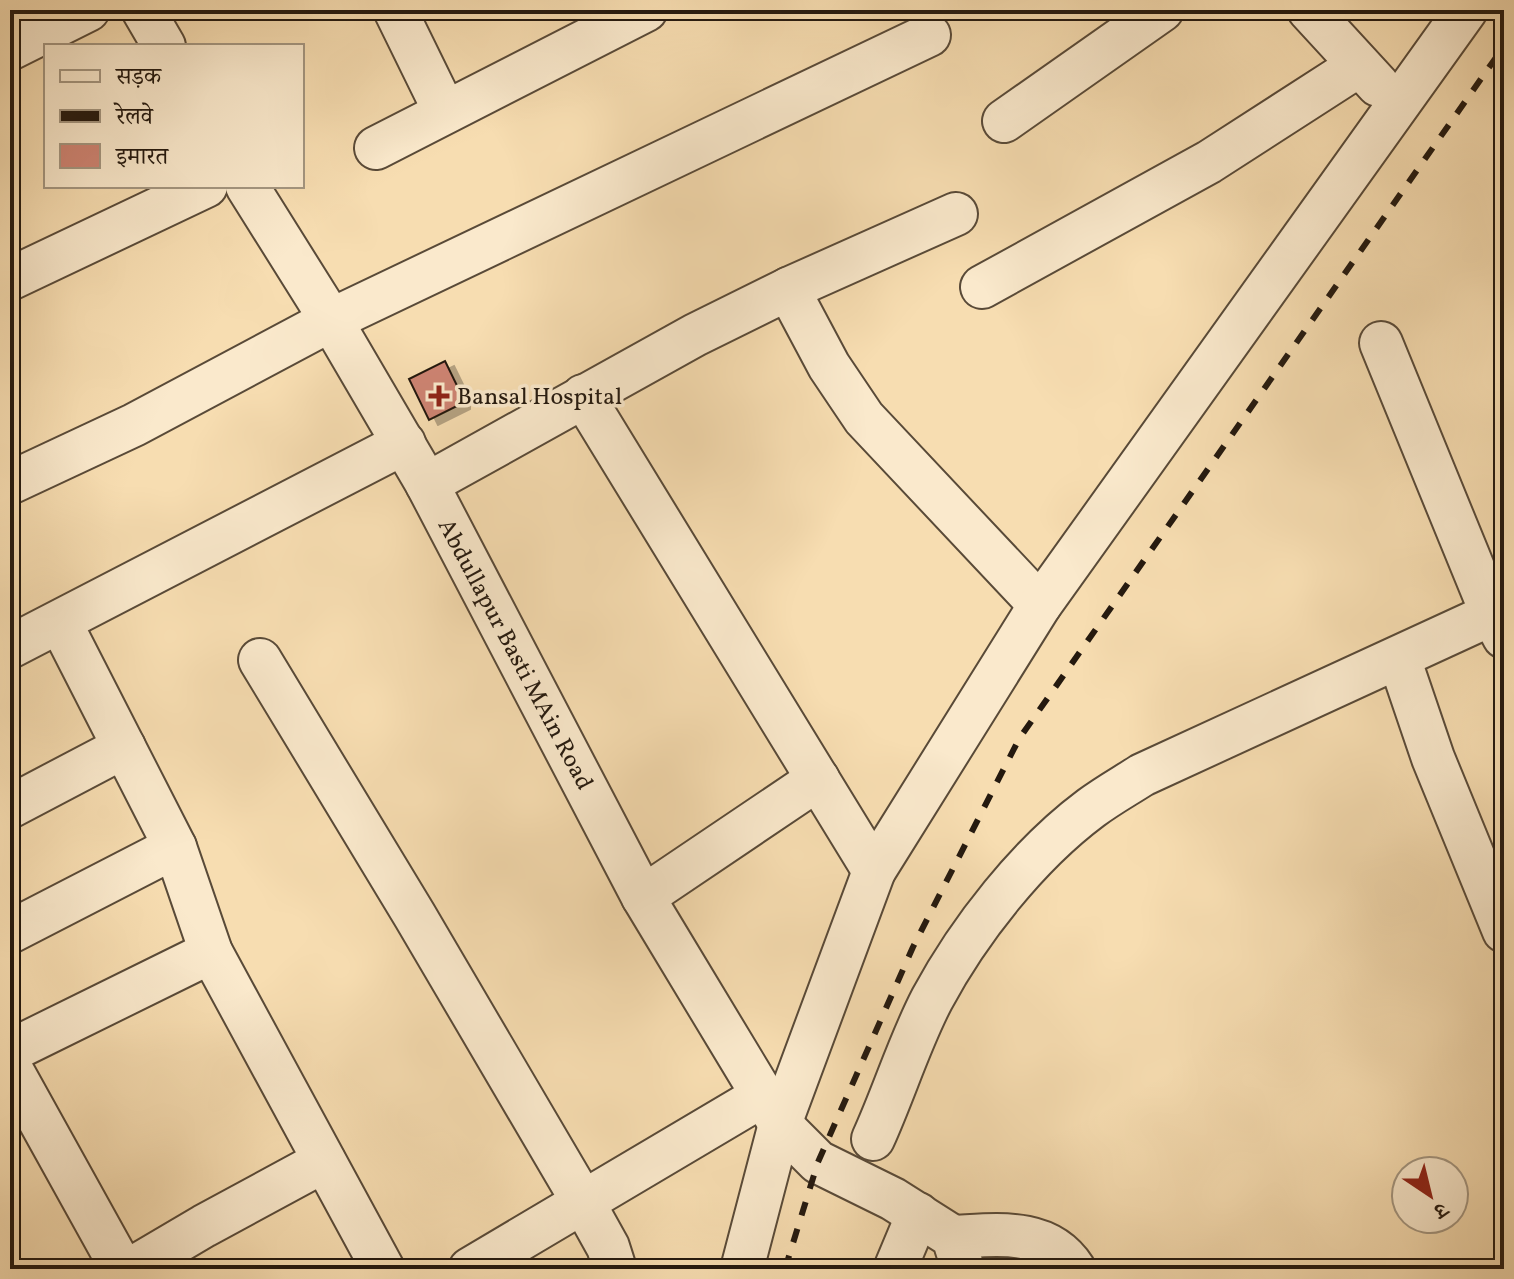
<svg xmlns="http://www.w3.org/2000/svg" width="1514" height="1279" font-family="Vollkorn,'Noto Serif Devanagari',serif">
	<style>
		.building { fill: #ce8473; stroke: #24190f; stroke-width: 2; filter: url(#shadow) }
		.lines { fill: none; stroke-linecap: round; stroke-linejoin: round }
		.minor-casing { stroke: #594a38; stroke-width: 46 }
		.minor { stroke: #fae9cc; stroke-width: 42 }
		.rail { stroke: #24190f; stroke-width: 6; stroke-dasharray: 14 14; stroke-linecap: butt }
		.poi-dot { fill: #8f2418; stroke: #fae9cc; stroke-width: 3 }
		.labels { text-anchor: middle; stroke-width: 7; stroke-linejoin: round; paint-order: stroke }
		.poi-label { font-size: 24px; fill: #24190f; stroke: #fae9cc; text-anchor: start }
		.street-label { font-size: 24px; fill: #24190f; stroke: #fae9cc }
	</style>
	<defs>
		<filter id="shadow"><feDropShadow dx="9" dy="5" stdDeviation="0" flood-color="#0004"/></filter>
	</defs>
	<rect width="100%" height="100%" fill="#f7ddb1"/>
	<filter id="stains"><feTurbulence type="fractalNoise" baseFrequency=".0025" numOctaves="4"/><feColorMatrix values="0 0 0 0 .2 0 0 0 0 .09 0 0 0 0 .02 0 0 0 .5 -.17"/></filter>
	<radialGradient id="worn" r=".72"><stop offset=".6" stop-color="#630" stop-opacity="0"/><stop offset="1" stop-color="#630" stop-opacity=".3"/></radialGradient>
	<!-- building -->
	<polygon class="building" points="445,361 465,402 429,420 409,379"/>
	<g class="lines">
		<!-- minor casing -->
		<g class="minor-casing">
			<g id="minor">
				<polyline points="143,10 164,46"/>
				<polyline points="395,10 445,112"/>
				<polyline points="1309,10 1378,85"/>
				<polyline points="10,49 88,10"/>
				<polyline points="1004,121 1162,10"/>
				<polyline points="376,148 646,10"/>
				<polyline points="247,186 331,320 427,484 643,897 780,1124 818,1162 893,1199 953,1237 963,1269"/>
				<polyline points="10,279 206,186"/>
				<polyline points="982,287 1209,162 1358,66"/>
				<polyline points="788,289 829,366 864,418 1040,605"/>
				<polyline points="1381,343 1492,614"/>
				<polyline points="583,396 874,871"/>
				<polyline points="10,483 134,425 331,320 929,35"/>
				<polyline points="427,484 695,335 788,289 956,214"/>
				<polyline points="60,622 175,847 211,952 383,1269"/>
				<polyline points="10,647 404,443"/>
				<polyline points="1399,658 1433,758 1504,931"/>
				<polyline points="260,660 415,916 583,1202 608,1247 615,1269"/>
				<polyline points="10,807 124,747"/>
				<polyline points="643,897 818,779"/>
				<polyline points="10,932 175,847"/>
				<polyline points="10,1051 211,952"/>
				<polyline points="10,1067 122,1269"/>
				<path d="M873 1139C894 1093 909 1043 932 999 969 930 1028 855 1091 808 1107 796 1125 786 1142 775L1492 614 1504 637"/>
				<path d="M953 1237C996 1235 1047 1227 1074 1269"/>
				<polyline points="131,1269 204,1226 324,1161"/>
				<polyline points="470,1269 762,1096"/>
				<polyline points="742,1269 780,1124 874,871 1040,605 1466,10"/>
				<polyline points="895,1269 918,1214"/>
			</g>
		</g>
		<!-- minor -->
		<use href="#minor" class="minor"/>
		<!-- rail -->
		<polyline class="rail" points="785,1269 818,1162 913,947 1019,739 1504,46"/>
	</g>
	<!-- markers -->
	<path class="poi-dot" d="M435 384h8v8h8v8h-8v8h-8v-8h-8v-8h8z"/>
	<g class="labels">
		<!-- poi labels -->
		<g class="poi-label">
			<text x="457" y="404">Bansal Hospital</text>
		</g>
		<!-- street labels -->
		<g class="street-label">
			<text transform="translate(516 654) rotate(62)" y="8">Abdullapur Basti MAin Road</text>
		</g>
	</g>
	<!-- margin -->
	<rect width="1514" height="1279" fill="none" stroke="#f7ddb1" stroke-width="40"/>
	<rect x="12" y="12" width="1490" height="1255" fill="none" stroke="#24190f" stroke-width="4"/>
	<rect x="20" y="20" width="1474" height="1239" fill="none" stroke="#24190f" stroke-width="2"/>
	<!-- legend -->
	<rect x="44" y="44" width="260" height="144" fill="#fae9cc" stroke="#a49680" stroke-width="2"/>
	<rect x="60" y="70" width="40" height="12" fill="#fae9cc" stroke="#a49680" stroke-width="2"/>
	<text x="116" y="84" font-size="24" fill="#24190f">सड़क</text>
	<rect x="60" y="110" width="40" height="12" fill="#24190f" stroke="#a49680" stroke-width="2"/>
	<text x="116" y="124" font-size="24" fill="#24190f">रेलवे</text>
	<rect x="60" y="144" width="40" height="24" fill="#ce8473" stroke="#a49680" stroke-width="2"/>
	<text x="116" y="164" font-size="24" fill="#24190f">इमारत</text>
	<!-- north arrow -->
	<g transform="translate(1430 1195) rotate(145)"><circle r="38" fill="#fae9cc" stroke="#a49680" stroke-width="2"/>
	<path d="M0-6L14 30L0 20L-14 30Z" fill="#8f2418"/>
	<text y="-12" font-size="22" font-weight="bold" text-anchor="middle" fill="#24190f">उ</text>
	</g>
	<rect width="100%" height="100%" filter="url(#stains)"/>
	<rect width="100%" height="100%" fill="url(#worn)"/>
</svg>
